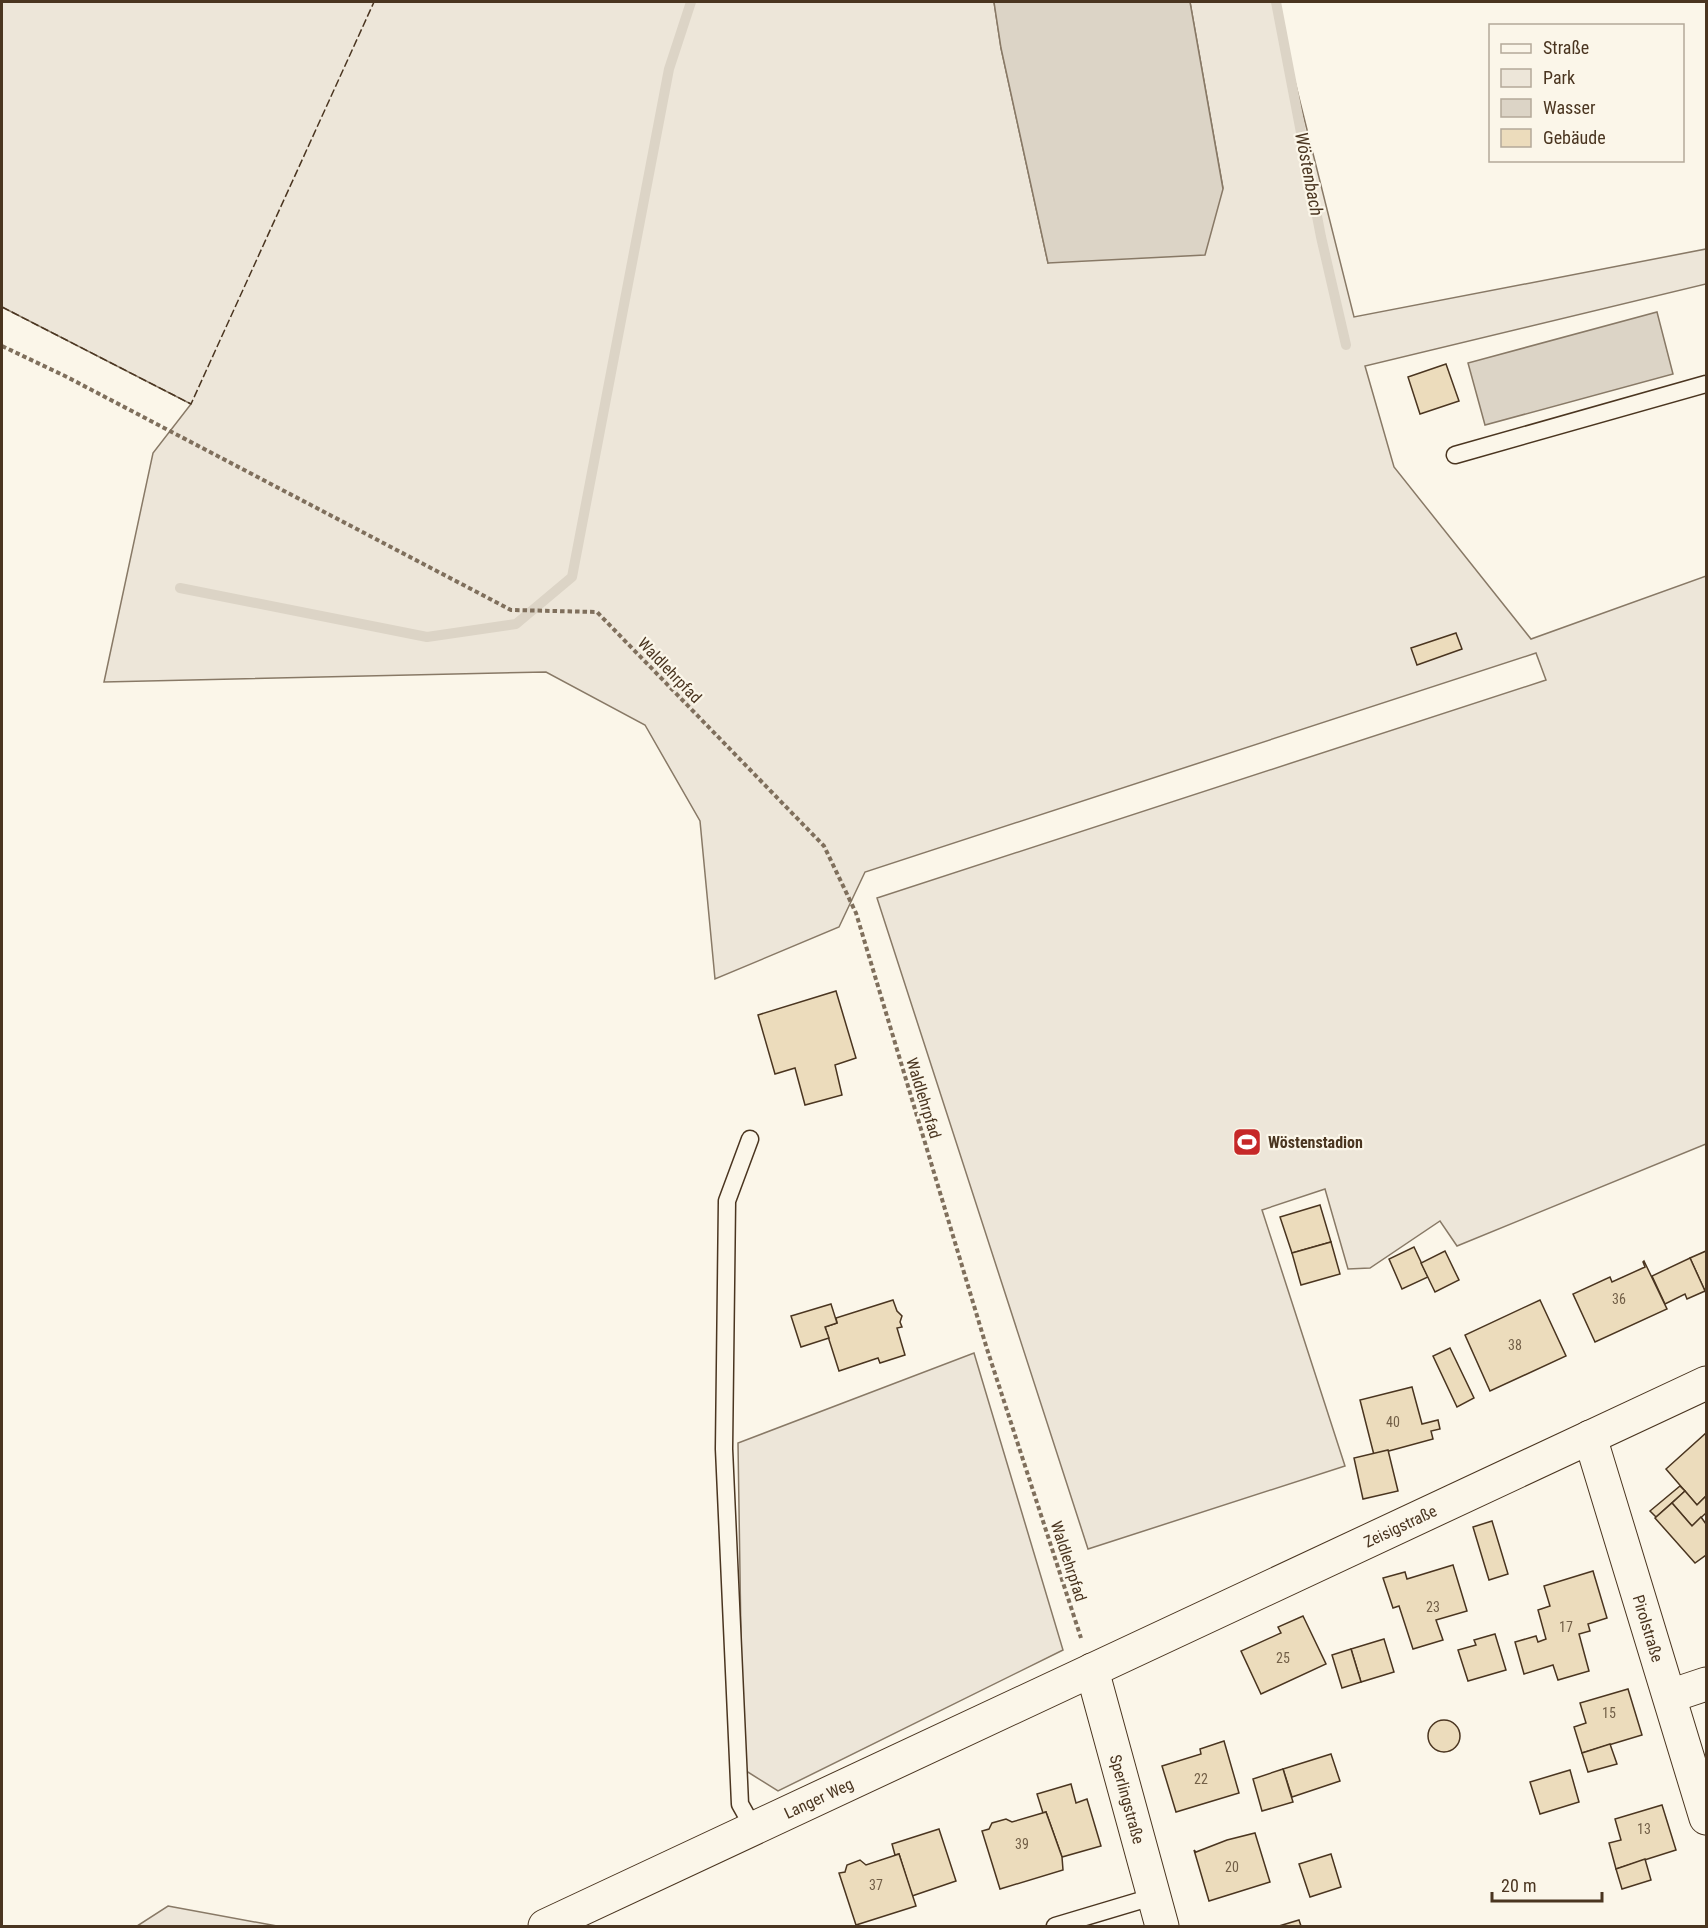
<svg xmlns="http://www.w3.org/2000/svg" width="1708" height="1928" font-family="'Roboto Condensed',sans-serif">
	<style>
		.green { fill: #ede6d9; stroke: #887966; stroke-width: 1.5 }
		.water { fill: #dcd4c6; stroke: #887966; stroke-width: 1.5 }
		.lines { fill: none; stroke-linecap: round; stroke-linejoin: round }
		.stream { stroke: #dcd4c6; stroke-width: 10 }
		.building { fill: #ecdcbc; stroke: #4a3520; stroke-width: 1.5 }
		.lane-casing { stroke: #4a3520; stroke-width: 19 }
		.street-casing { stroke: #4a3520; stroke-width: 35 }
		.path { stroke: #7f6f5c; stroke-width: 4; stroke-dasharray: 4.5 3; stroke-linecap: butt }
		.lane { stroke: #fbf6e9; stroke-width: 16 }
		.street { stroke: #fbf6e9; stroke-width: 33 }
		.fence { stroke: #4a3520; stroke-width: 1.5; stroke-dasharray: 8 3; stroke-linecap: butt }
		.labels { text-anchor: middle; stroke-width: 4.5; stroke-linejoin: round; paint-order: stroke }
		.number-label { font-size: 14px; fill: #725f47 }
		.street-label { font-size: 16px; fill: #4a3520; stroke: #fbf6e9 }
		.poi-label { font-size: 16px; font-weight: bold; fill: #4a3520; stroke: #fbf6e9; text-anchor: start }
		.water-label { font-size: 18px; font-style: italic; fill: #4a3520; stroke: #fbf6e9 }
	</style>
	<rect width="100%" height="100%" fill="#fbf6e9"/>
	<!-- green -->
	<g class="green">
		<polygon points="2,2 994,2 1001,48 1048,263 1223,188 1190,2 1275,2 1354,317 1706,249 1706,284 1365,366 1394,467 1531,639 1706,576 1706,1144 1457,1246 1440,1221 1370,1268 1348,1269 1325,1189 1262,1210 1345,1466 1088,1549 877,898 1546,680 1536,653 865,872 839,927 715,979 700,821 645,725 546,672 104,682 153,453 191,404 2,307"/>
		<polygon points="974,1353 1063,1650 778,1791 743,1769 738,1443"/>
		<polygon points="168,1906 277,1926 137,1926"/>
	</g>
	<!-- water -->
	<g class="water">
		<polygon points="994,2 1190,2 1223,189 1205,255 1048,263 1001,48"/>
		<polygon points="1657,312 1673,374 1485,425 1468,363"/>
	</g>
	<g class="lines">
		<!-- stream -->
		<g class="stream">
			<polyline points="1276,2 1321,237 1346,345"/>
			<polyline points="180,588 427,637 516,624 572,577 669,69 691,2"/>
		</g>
	</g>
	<!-- building -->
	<g class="building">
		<polygon points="1446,364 1459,401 1420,414 1408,377"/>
		<polygon points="1456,633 1462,649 1417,665 1411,648"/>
		<polygon points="836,991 856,1058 835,1065 842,1095 805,1105 795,1068 775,1074 758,1015"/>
		<polygon points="1320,1205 1331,1242 1292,1253 1280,1217"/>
		<polygon points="1331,1242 1340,1274 1301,1285 1292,1253"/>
		<polygon points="1414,1247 1428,1277 1402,1289 1389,1259"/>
		<polygon points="1445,1251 1459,1280 1435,1292 1421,1263"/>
		<polygon points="1706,1251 1706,1287 1705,1291 1690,1258"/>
		<polygon points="1690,1258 1705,1291 1687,1299 1685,1294 1665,1304 1652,1276"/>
		<polygon points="1644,1261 1667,1309 1595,1342 1573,1294 1610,1277 1612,1282 1645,1267 1643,1262"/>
		<polygon points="893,1300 897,1311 902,1316 900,1322 902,1327 897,1328 905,1355 880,1363 878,1358 839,1371 825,1327 837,1323 836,1318"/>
		<polygon points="1540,1300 1566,1356 1490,1391 1465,1335"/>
		<polygon points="831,1304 837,1323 825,1327 829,1338 801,1347 791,1316"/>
		<polygon points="1450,1348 1474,1398 1457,1407 1433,1356"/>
		<polygon points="1412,1387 1422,1424 1438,1420 1440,1429 1431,1431 1433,1439 1374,1455 1360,1400"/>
		<polygon points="1706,1433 1706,1496 1697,1505 1666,1469"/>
		<polygon points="1388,1450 1398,1491 1363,1499 1354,1458"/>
		<polygon points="1680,1486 1685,1491 1656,1517 1650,1511"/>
		<polygon points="1685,1491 1697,1505 1706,1496 1706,1513 1692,1526 1672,1503"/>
		<polygon points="1672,1503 1692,1526 1701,1517 1706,1524 1706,1555 1695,1563 1655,1518"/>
		<polygon points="1492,1521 1508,1574 1489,1580 1473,1527"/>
		<polygon points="1453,1565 1467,1611 1436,1620 1443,1640 1413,1649 1399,1606 1393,1608 1383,1578 1405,1572 1407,1579"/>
		<polygon points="1593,1571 1607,1618 1588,1624 1590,1631 1579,1634 1589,1671 1558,1680 1553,1665 1524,1674 1515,1642 1536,1636 1538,1642 1546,1639 1538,1610 1550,1606 1544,1586"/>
		<polygon points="1303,1616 1326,1664 1261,1694 1241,1651 1281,1633 1278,1627"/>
		<polygon points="1495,1634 1506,1670 1468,1681 1458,1650 1476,1645 1474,1640"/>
		<polygon points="1384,1639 1394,1672 1361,1682 1351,1649"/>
		<polygon points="1351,1649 1361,1682 1342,1688 1332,1655"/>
		<polygon points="1628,1689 1642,1735 1582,1753 1574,1727 1586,1723 1580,1703"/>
		<circle cx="1444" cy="1736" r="16"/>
		<polygon points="1224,1741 1239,1793 1176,1812 1162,1766 1201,1754 1200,1749"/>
		<polygon points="1610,1744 1617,1764 1588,1772 1582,1753"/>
		<polygon points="1331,1754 1340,1781 1292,1797 1283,1769"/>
		<polygon points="1283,1769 1293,1802 1262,1811 1253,1779"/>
		<polygon points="1570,1770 1579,1802 1540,1814 1530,1782"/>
		<polygon points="1071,1784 1076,1803 1087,1799 1101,1846 1062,1857 1046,1812 1043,1813 1037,1794"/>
		<polygon points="1662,1805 1676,1850 1616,1869 1609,1843 1621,1840 1615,1819"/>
		<polygon points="1046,1812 1062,1857 1063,1870 1000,1889 982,1831 989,1829 992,1823 1006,1819 1012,1822"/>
		<polygon points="939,1829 956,1881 912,1896 899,1854 895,1855 892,1844"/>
		<polygon points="1255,1833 1270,1882 1209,1901 1194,1850 1196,1852 1227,1840"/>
		<polygon points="899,1854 916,1906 856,1925 839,1873 845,1872 847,1865 860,1860 866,1865"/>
		<polygon points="1331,1854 1341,1887 1310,1897 1299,1864"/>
		<polygon points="1645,1859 1651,1880 1622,1889 1616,1869"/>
		<polygon points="1299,1920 1301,1926 1279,1926"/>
	</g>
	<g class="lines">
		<!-- lane casing -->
		<g class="lane-casing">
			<g id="lane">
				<polyline points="1455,455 1706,384"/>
				<polyline points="750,1139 727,1201 724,1449 740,1804 754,1829"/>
				<polyline points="1055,1926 1152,1897"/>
			</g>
		</g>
		<!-- street casing -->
		<g class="street-casing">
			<g id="street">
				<path id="s1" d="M1590 1437 1706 1818"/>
				<path id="s2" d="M1092 1670 1162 1926"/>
				<polyline points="1670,1696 1706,1684"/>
				<path id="s3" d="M545 1926 1706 1383"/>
			</g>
		</g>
		<!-- path -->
		<polyline class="path" points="2,346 67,377 511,610 597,612 824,846 856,913 987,1349 1081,1638"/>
		<!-- lane -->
		<use href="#lane" class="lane"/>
		<!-- street -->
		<use href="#street" class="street"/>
		<!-- fence -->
		<polyline class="fence" points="2,307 191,404 374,2"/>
	</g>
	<!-- icons -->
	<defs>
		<g id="stadium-square" transform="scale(1.5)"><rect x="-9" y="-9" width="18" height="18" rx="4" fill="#c62828" stroke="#fbf6e9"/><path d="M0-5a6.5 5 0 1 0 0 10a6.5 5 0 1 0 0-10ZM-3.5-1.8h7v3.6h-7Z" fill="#fff"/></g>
	</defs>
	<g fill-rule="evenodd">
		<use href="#stadium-square" x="1247" y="1142"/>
	</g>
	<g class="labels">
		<!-- number labels -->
		<g class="number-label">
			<text x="1619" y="1304">36</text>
			<text x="1515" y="1350">38</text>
			<text x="1393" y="1427">40</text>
			<text x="1433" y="1612">23</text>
			<text x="1566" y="1632">17</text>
			<text x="1283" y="1663">25</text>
			<text x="1609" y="1718">15</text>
			<text x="1201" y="1784">22</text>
			<text x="1644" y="1834">13</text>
			<text x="1022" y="1849">39</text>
			<text x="1232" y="1872">20</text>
			<text x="876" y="1890">37</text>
		</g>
		<!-- street labels -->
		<g class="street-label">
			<text transform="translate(670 670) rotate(46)" y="6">Waldlehrpfad</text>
			<text transform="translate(924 1098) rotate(73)" y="6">Waldlehrpfad</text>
			<text dy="6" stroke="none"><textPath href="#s3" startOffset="944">Zeisigstraße</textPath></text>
			<text transform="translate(1069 1561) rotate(72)" y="6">Waldlehrpfad</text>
			<text dy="6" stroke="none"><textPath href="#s1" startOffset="200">Pirolstraße</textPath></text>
			<text dy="6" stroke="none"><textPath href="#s2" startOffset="134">Sperlingstraße</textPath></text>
			<text dy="6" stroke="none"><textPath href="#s3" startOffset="302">Langer Weg</textPath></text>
		</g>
		<!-- poi labels -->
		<g class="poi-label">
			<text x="1268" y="1148">Wöstenstadion</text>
		</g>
		<!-- water labels -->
		<g class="water-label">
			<text transform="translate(1309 174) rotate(79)" y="6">Wöstenbach</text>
		</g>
	</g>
	<!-- border -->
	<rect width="1708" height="1928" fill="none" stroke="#4a3520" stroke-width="6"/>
	<!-- legend -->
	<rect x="1489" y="24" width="195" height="138" fill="#fbf6e9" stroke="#b4a999" stroke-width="1.5"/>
	<rect x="1501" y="44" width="30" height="9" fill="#fbf6e9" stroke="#b4a999" stroke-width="1.5"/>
	<text x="1543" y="54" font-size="18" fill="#4a3520">Straße</text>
	<rect x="1501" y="69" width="30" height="18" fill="#ede6d9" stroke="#b4a999" stroke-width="1.5"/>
	<text x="1543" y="84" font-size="18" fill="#4a3520">Park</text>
	<rect x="1501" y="99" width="30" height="18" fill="#dcd4c6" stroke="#b4a999" stroke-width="1.5"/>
	<text x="1543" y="114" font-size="18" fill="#4a3520">Wasser</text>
	<rect x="1501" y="129" width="30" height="18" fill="#ecdcbc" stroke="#b4a999" stroke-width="1.5"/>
	<text x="1543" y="144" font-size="18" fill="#4a3520">Gebäude</text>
	<!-- scale -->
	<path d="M1492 1892v9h110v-9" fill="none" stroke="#4a3520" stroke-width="3"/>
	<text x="1501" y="1892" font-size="18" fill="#4a3520" stroke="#fbf6e9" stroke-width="4.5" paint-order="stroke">20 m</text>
</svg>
